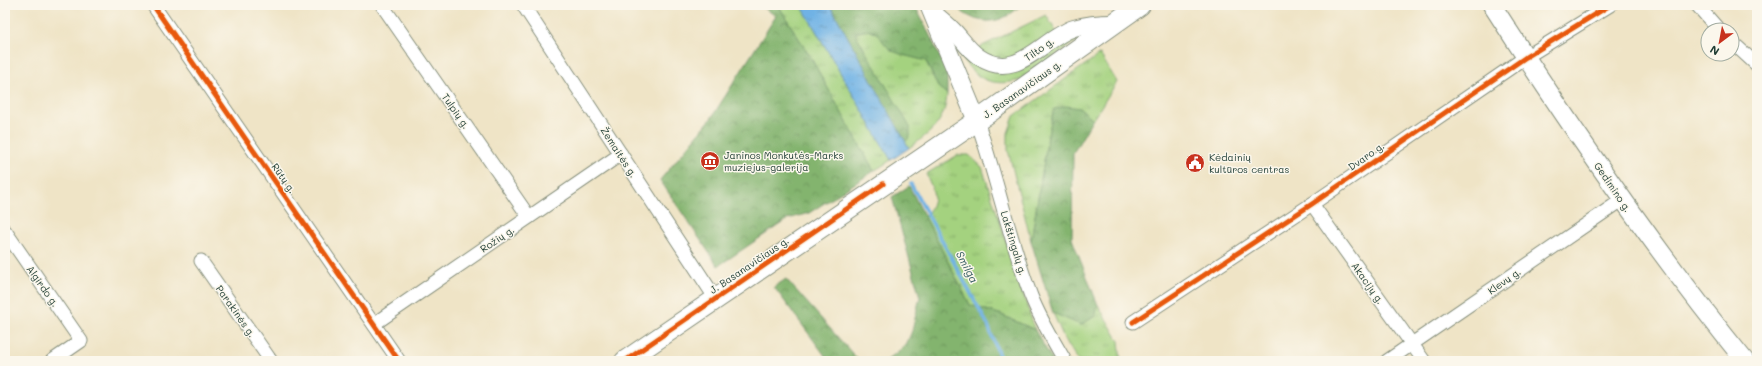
<svg xmlns="http://www.w3.org/2000/svg" width="1762" height="366" font-family="Mali,sans-serif">
	<style>
		.grass { fill: url(#grass-tufts); stroke: #62885a }
		.forest { fill: url(#forest-crowns); stroke: #517851 }
		.water { fill: url(#water-ripples); stroke: #48788c }
		.lines { fill: none; stroke-linecap: round; stroke-linejoin: round }
		.stream { stroke: #70b2e5; stroke-width: 3.5 }
		.minor-casing { stroke: #87907d; stroke-width: 15 }
		.tertiary-casing { stroke: #87907d; stroke-width: 18 }
		.secondary-casing { stroke: #87907d; stroke-width: 20 }
		.primary-casing { stroke: #87907d; stroke-width: 22 }
		.minor { stroke: #fff; stroke-width: 13 }
		.tertiary { stroke: #fff; stroke-width: 16 }
		.secondary { stroke: #fff; stroke-width: 18 }
		.primary { stroke: #fff; stroke-width: 20 }
		.cycleway-casing { stroke: #fbf7ec; stroke-width: 8 }
		.cycleway { stroke: #e8590c; stroke-width: 5 }
		.labels { text-anchor: middle; stroke-width: 3; stroke-linejoin: round; paint-order: stroke }
		.street-label { font-size: 10px; fill: #1f3d34; stroke: #fbf7ec }
		.poi-label { font-size: 10px; fill: #1f3d34; stroke: #fbf7ec; text-anchor: start }
		.water-label { font-size: 11px; font-style: italic; fill: #335a60; stroke: #fbf7ec }
	</style>
	<defs>
		<pattern id="grass-tufts" width="24" height="20" patternUnits="userSpaceOnUse"><rect width="24" height="20" fill="#a4d27f"/><path d="M3 7l-1-3M5 7V3M7 7l1-3M15 17l-1-3M17 17v-4M19 17l1-3" fill="none" stroke="#85ac69"/></pattern>
		<pattern id="forest-crowns" width="20" height="18" patternUnits="userSpaceOnUse"><rect width="20" height="18" fill="#83b46e"/><path d="M2 6a3 3 0 1 1 6 0M12 15a3 3 0 1 1 6 0" fill="none" stroke="#6b945b"/></pattern>
		<pattern id="water-ripples" width="26" height="14" patternUnits="userSpaceOnUse"><rect width="26" height="14" fill="#70b2e5"/><path d="M2 4q2-2 4 0t4 0M15 11q2-2 4 0t4 0" fill="none" stroke="#5b92ba"/></pattern>
	</defs>
	<rect width="100%" height="100%" fill="#fbf7ec"/>
	<filter id="ink" filterUnits="userSpaceOnUse"><feTurbulence type="fractalNoise" baseFrequency=".025" numOctaves="2"/><feDisplacementMap in="SourceGraphic" scale="8" xChannelSelector="R" yChannelSelector="G"/><feConvolveMatrix kernelMatrix="1 2 1 2 8 2 1 2 1" color-interpolation-filters="sRGB"/></filter>
	<filter id="wash" filterUnits="userSpaceOnUse"><feTurbulence type="fractalNoise" baseFrequency=".012" numOctaves="4" result="noise"/><feDisplacementMap in="SourceGraphic" scale="16" xChannelSelector="R" yChannelSelector="G"/><feGaussianBlur stdDeviation="0.9" result="paint"/><feColorMatrix in="noise" values="0 0 0 0 0 0 0 0 0 0 0 0 0 0 0 0 0 1.4 0 .05"/><feComposite in="paint" operator="in"/></filter>
	<g filter="url(#wash)">
		<rect width="100%" height="100%" fill="#efe4c6"/>
		<!-- grass -->
		<g class="grass">
			<polygon points="778,5 801,5 891,160 874,171 811,58"/>
			<path d="M1046 15 1057 33 1094 28 1021 80C993 87 976 81 961 56L962 50 976 49Z"/>
			<path d="M867 30 879 34 892 51 926 61 938 87 947 94C945 123 931 132 909 148L905 142 910 137 855 33Z"/>
			<polygon points="1100,54 1117,82 1093,119 1080,108 1049,130 1031,241 1008,150 1008,133 1014,116"/>
			<path d="M958 155H969L982 167 1035 330 999 314 970 305 925 217C938 199 935 194 926 174Z"/>
			<polygon points="1098,305 1119,341 1121,361 1078,361 1063,336 1053,313 1081,325 1095,316"/>
		</g>
		<!-- forest -->
		<g class="forest">
			<polygon points="760,5 778,5 811,58 874,171 809,213 788,219 718,266 660,180 710,120 776,16"/>
			<path d="M830 5H915L947 71V94L938 87 926 61C916 58 903 56 893 51 877 42 883 24 855 33L910 127V137L905 142Z"/>
			<path d="M954 5H1021C1000 27 975 26 954 5Z"/>
			<polygon points="1066,106 1080,108 1093,119 1073,153 1072,239 1098,305 1095,316 1081,325 1053,313 1031,241 1049,130 1054,109"/>
			<polygon points="909,186 970,305 999,314 1035,330 1053,361 886,361 906,345 912,331 920,297 892,197"/>
			<polygon points="786,279 859,361 829,361 774,287"/>
		</g>
		<!-- water -->
		<polygon class="water" points="801,5 830,5 909,148 891,160"/>
		<g class="lines">
			<!-- stream -->
			<polyline class="stream" points="911,184 988,325 1001,361"/>
		</g>
	</g>
	<g filter="url(#ink)">
		<g class="lines">
			<!-- minor casing -->
			<g class="minor-casing">
				<g id="minor">
					<polyline points="153,5 399,361"/>
					<polyline points="382,5 529,217"/>
					<polyline points="523,5 716,299"/>
					<polyline points="1697,5 1719,30"/>
					<polyline points="1732,42 1757,65"/>
					<path d="M977 121C997 178 1009 239 1031 296 1040 319 1053 340 1065 361"/>
					<polyline points="1312,204 1424,361"/>
					<polyline points="5,231 81,341 52,361"/>
					<polyline points="201,261 271,361"/>
					<polyline points="1133,322 1312,204 1526,57 1610,5"/>
					<polyline points="374,324 621,154"/>
					<polyline points="1387,361 1622,200"/>
				</g>
			</g>
			<!-- tertiary casing -->
			<g class="tertiary-casing">
				<path id="tertiary" d="M933 12C941 19 949 25 956 33 963 41 970 51 979 57 1017 83 1042 38 1074 28 1087 24 1101 23 1114 23"/>
			</g>
			<!-- secondary casing -->
			<g class="secondary-casing">
				<g id="secondary">
					<polyline points="929,5 977,121"/>
					<path d="M1492 5C1571 128 1653 248 1745 361"/>
				</g>
			</g>
			<!-- primary casing -->
			<g class="primary-casing">
				<polyline id="primary" points="625,361 977,121 1140,5"/>
			</g>
			<!-- minor -->
			<use href="#minor" class="minor"/>
			<!-- tertiary -->
			<use href="#tertiary" class="tertiary"/>
			<!-- secondary -->
			<use href="#secondary" class="secondary"/>
			<!-- primary -->
			<use href="#primary" class="primary"/>
			<!-- cycleway casing -->
			<g class="cycleway-casing">
				<g id="cycleway">
					<polyline points="153,5 399,361"/>
					<polyline points="1133,322 1312,204 1526,57 1610,5"/>
					<polyline points="625,361 883,184"/>
				</g>
			</g>
			<!-- cycleway -->
			<use href="#cycleway" class="cycleway"/>
		</g>
	</g>
	<!-- icons -->
	<defs>
		<g id="museum-disc" transform="scale(1)"><circle r="9.5" fill="#c8321e" stroke="#fbf7ec"/><path d="M0-6L6-3V-2H-6V-3ZM-5-1h2V3h-2ZM-1-1h2V3h-2ZM3-1h2V3H3ZM-6 4H6V6H-6Z" fill="#fff"/></g>
		<g id="civic-disc" transform="scale(1)"><circle r="9.5" fill="#c8321e" stroke="#fbf7ec"/><path d="M-.6-6.5H3V-4.5H.6V-3L4-1V1h2V6H-6V1h2V-1L-.6-3ZM-1.2 2.5V6h2.4V2.5Z" fill="#fff"/></g>
	</defs>
	<g fill-rule="evenodd">
		<use href="#museum-disc" x="710" y="161"/>
		<use href="#civic-disc" x="1195" y="163"/>
	</g>
	<g class="labels">
		<!-- street labels -->
		<g class="street-label">
			<text transform="translate(1039 49) rotate(-35)" y="4">Tilto g.</text>
			<text transform="translate(1022 89) rotate(-35)" y="4">J. Basanavičiaus g.</text>
			<text transform="translate(456 111) rotate(55)" y="4">Tulpių g.</text>
			<text transform="translate(619 152) rotate(57)" y="4">Žemaitės g.</text>
			<text transform="translate(1366 156) rotate(-35)" y="4">Dvaro g.</text>
			<text transform="translate(284 178) rotate(55)" y="4">Rūtų g.</text>
			<text transform="translate(1613 187) rotate(56)" y="4">Gedimino g.</text>
			<text transform="translate(497 239) rotate(-34)" y="4">Rožių g.</text>
			<text transform="translate(1014 243) rotate(73)" y="4">Lakštingalų g.</text>
			<text transform="translate(749 265) rotate(-34)" y="4">J. Basanavičiaus g.</text>
			<text transform="translate(1504 281) rotate(-35)" y="4">Klevų g.</text>
			<text transform="translate(1368 283) rotate(55)" y="4">Akacijų g.</text>
			<text transform="translate(43 286) rotate(55)" y="4">Algirdo g.</text>
			<text transform="translate(236 311) rotate(55)" y="4">Parakinės g.</text>
		</g>
		<!-- poi labels -->
		<g class="poi-label">
			<text x="724" y="159">Janinos Monkutės-Marks<tspan x="724" dy="12">muziejus-galerija</tspan></text>
			<text x="1209" y="161">Kėdainių<tspan x="1209" dy="12">kultūros centras</tspan></text>
		</g>
		<!-- water labels -->
		<g class="water-label">
			<text transform="translate(967 267) rotate(62)" y="4">Smilga</text>
		</g>
	</g>
	<!-- margin -->
	<rect width="1762" height="366" fill="none" stroke="#fbf7ec" stroke-width="20"/>
	<!-- north arrow -->
	<g transform="translate(1720 42) rotate(212)"><circle r="19" fill="#fbf7ec" stroke="#a3ada2"/>
	<path d="M0-3L7 15L0 10L-7 15Z" fill="#c8321e"/>
	<text y="-6" font-size="11" font-weight="bold" text-anchor="middle" fill="#1f3d34">N</text>
	</g>
</svg>
